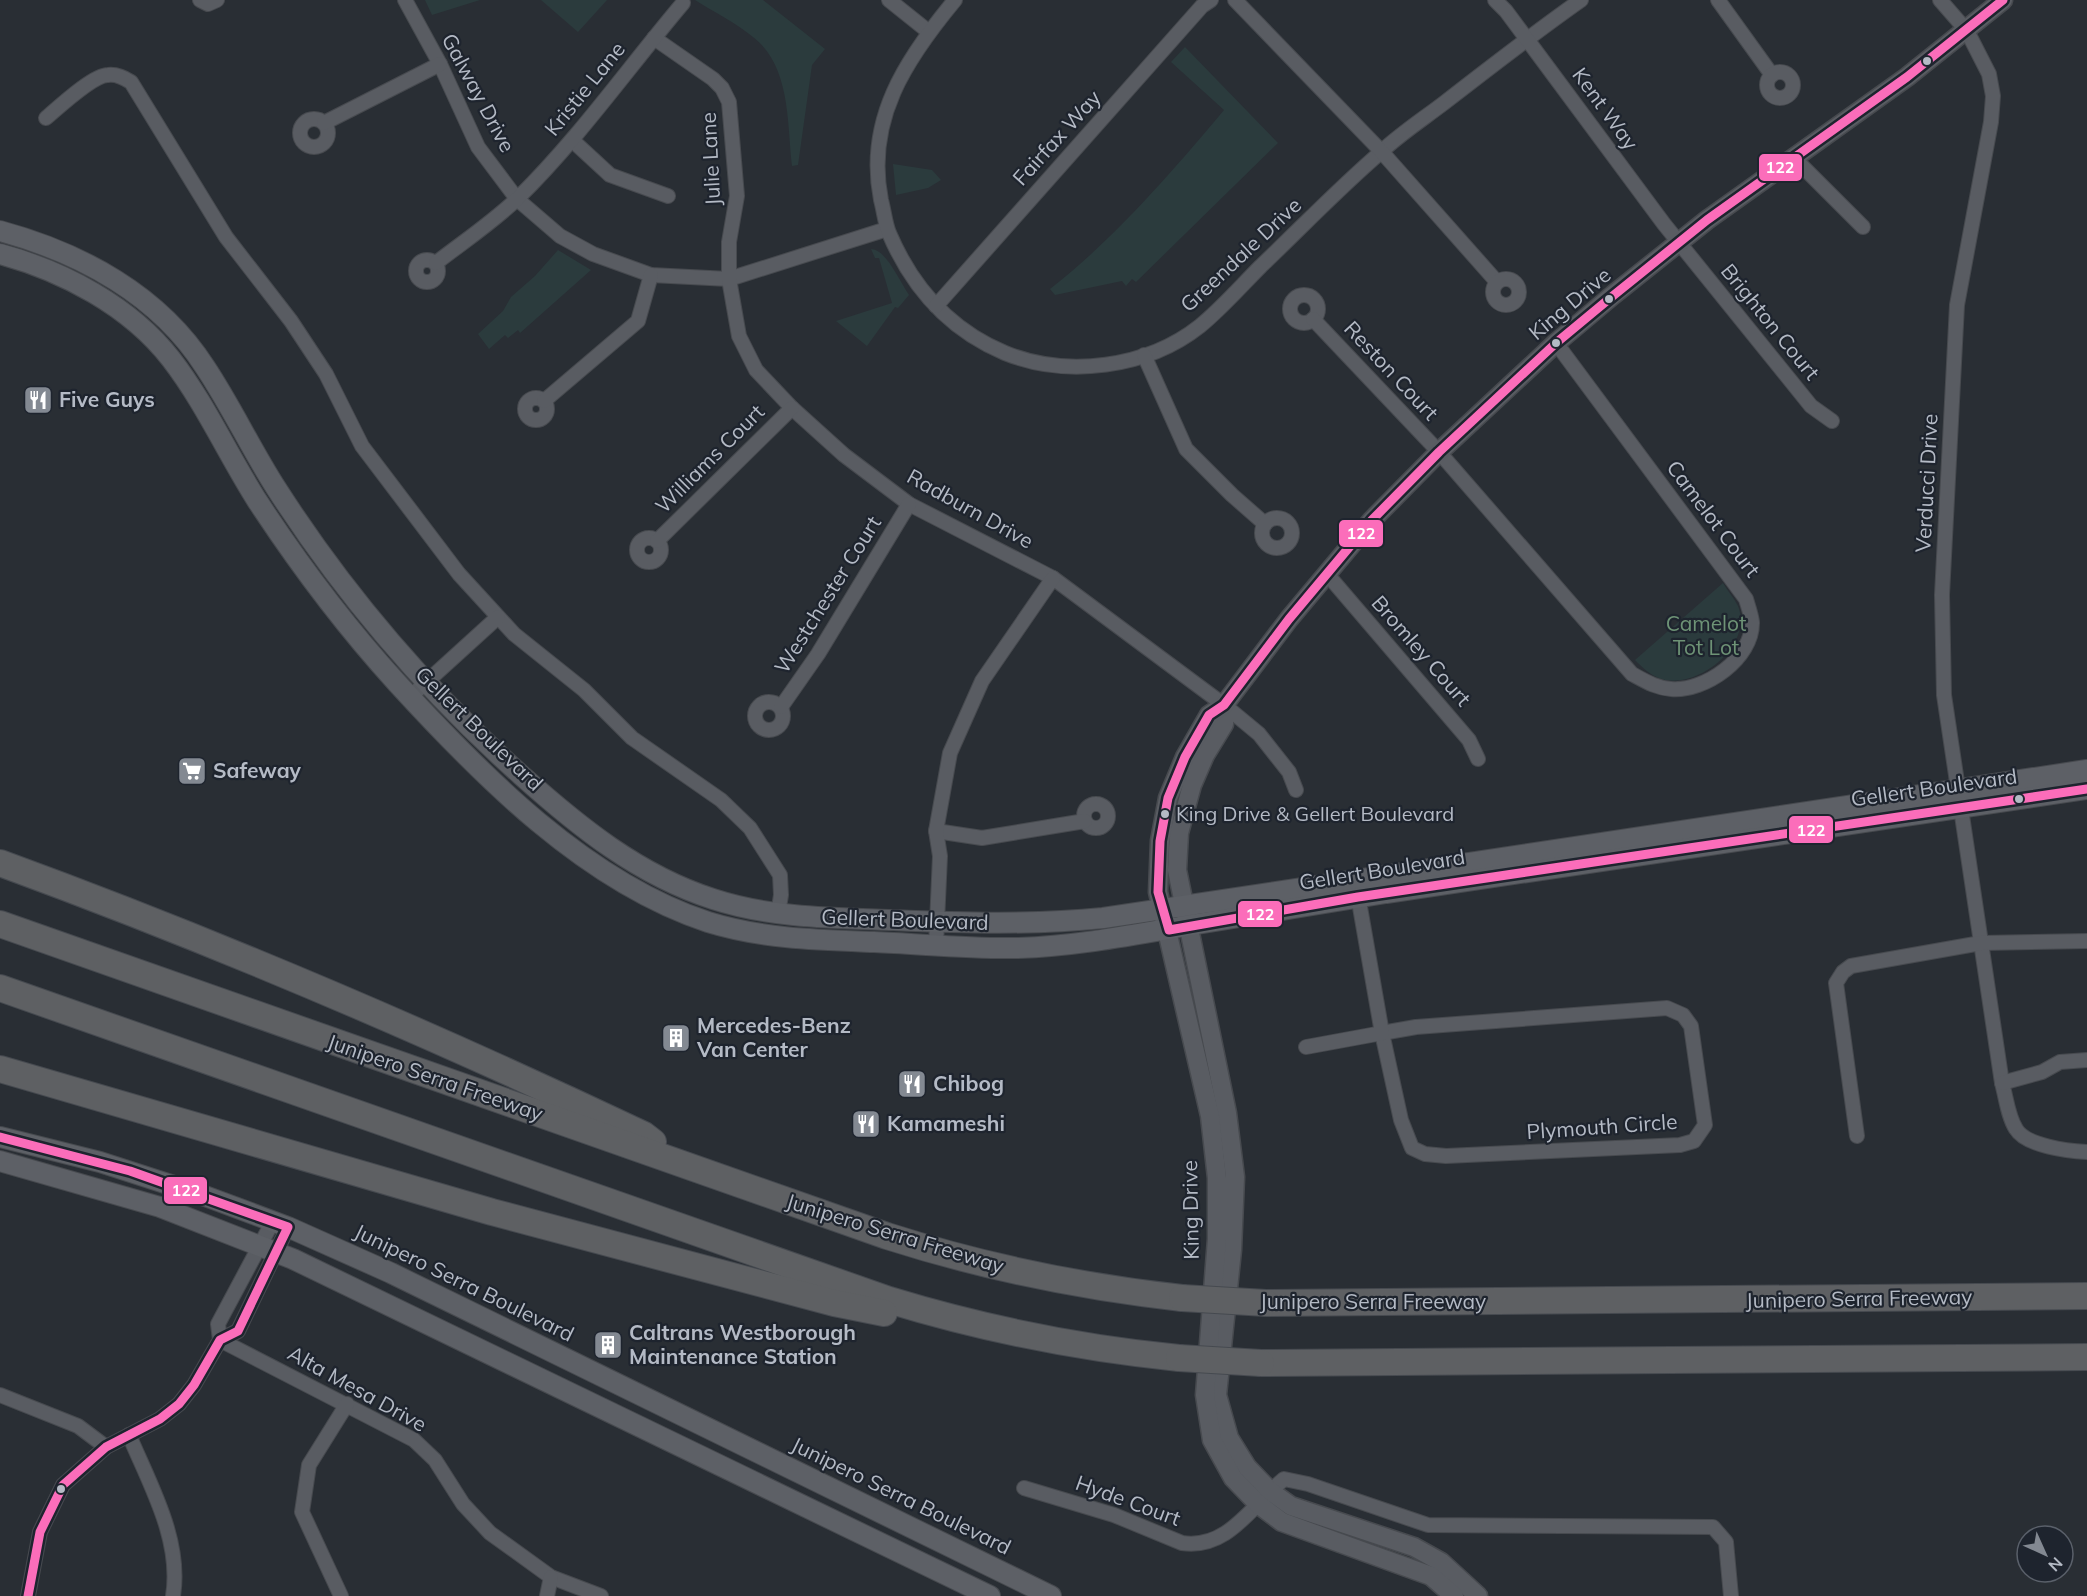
<svg xmlns="http://www.w3.org/2000/svg" width="2087" height="1596" font-family="Mulish,sans-serif">
	<style>
		.green { fill: #2b3b3d }
		.lines { fill: none; stroke-linecap: round; stroke-linejoin: round }
		.minor-casing { stroke: #474a4f; stroke-width: 16 }
		.tertiary-casing { stroke: #474a4f; stroke-width: 21 }
		.secondary-casing { stroke: #474a4f; stroke-width: 22 }
		.motorway-casing { stroke: #464a50; stroke-width: 28 }
		.minor { stroke: #595c62; stroke-width: 14 }
		.tertiary { stroke: #595c62; stroke-width: 18 }
		.secondary { stroke: #5d6066; stroke-width: 20 }
		.motorway { stroke: #5e6063; stroke-width: 26 }
		.motorway-bridge-casing { stroke: #464a50; stroke-width: 28; stroke-linecap: butt }
		.motorway-bridge { stroke: #5e6063; stroke-width: 26 }
		.bus-1-casing { stroke: #1e242e; stroke-width: 14 }
		.bus-1 { stroke: #fb6dba; stroke-width: 9 }
		.bus-dot { fill: #b4bac5; stroke: #1e242e; stroke-width: 2 }
		.labels { text-anchor: middle; stroke-width: 4.5; stroke-linejoin: round; paint-order: stroke }
		.bus-label { font-size: 20px; fill: #b4bac5; stroke: #1e242e; text-anchor: start }
		.street-label { font-size: 21px; fill: #b4bac5; stroke: #1e242e }
		.poi-label { font-size: 21px; font-weight: bold; fill: #b4bac5; stroke: #1e242e; text-anchor: start }
		.park-label { font-size: 21px; fill: #6e9376; stroke: #1e242e }
		.line-badge { stroke: #1e242e; stroke-width: 2 }
		.badge-label { font-size: 16px; text-anchor: middle; font-weight: bold; fill: #fff }
	</style>
	<rect width="100%" height="100%" fill="#292e34"/>
	<!-- green -->
	<g class="green">
		<polygon points="425,0 480,0 432,15"/>
		<polygon points="541,0 607,0 578,32"/>
		<path d="M695 0H763L825 49 812 65 798 165 792 166C787 124 791 66 753 37 736 23 714 12 695 0Z"/>
		<path d="M1185 47 1278 143 1136 282 1132 279 1126 286 1122 281 1055 295 1050 289C1111 242 1174 170 1224 110L1171 62Z"/>
		<polygon points="893,164 932,170 941,180 928,188 896,195"/>
		<path d="M871 249C886 249 900 282 909 295L898 308 895 307 867 346 836 321 892 303 879 258H875Z"/>
		<polygon points="558,250 591,270 520,333 518,330 508,338 505,335 489,349 478,334 503,311 511,297 535,276"/>
		<path d="M1723 583C1727 590 1734 598 1738 606 1754 646 1697 690 1661 679 1650 675 1643 668 1635 660Z"/>
	</g>
	<g class="lines">
		<!-- minor casing -->
		<g class="minor-casing">
			<g id="minor">
				<polyline points="200,0 208,4 217,0"/>
				<polyline points="405,0 440,64 478,147 517,199 560,236 593,254 651,275 729,279 887,229"/>
				<polyline points="889,0 929,32"/>
				<path d="M955 0C906 59 865 120 881 200 884 211 885 223 889 233 912 287 950 330 1005 353 1067 378 1147 368 1200 326 1222 308 1241 286 1261 266 1301 228 1339 188 1381 152 1400 134 1423 119 1444 103 1489 68 1534 33 1581 0"/>
				<polyline points="1235,0 1381,151 1497,282"/>
				<polyline points="1495,0 1506,11 1664,224 1811,406 1832,421"/>
				<polyline points="1718,0 1772,75"/>
				<path d="M1940 0 1967 31 1989 74 1993 96 1991 122 1957 305 1942 595 1944 695 2002 1083C2006 1097 2008 1117 2016 1129 2026 1146 2068 1151 2087 1152"/>
				<polyline points="654,38 713,79 722,88 729,102 737,196 729,242 729,279 739,336 756,370 792,408 844,455 909,504 1053,578 1224,705 1259,734 1289,772 1296,790"/>
				<circle cx="1780" cy="85" r="13"/>
				<path d="M46 118C59 107 93 75 108 75 117 74 124 78 131 82L226 237 291 321 326 374 362 446 459 574 514 634 584 690 632 738 721 800 750 828 780 875 781 895 778 914"/>
				<circle cx="314" cy="133" r="14"/>
				<polyline points="324,123 440,64"/>
				<polyline points="572,140 610,175 668,196"/>
				<polyline points="1794,158 1863,227"/>
				<circle cx="427" cy="271" r="11"/>
				<path d="M436 263C463 242 493 222 518 198 579 138 628 68 683 3"/>
				<circle cx="1506" cy="292" r="13"/>
				<circle cx="1304" cy="309" r="14"/>
				<polyline points="936,306 1202,6 1211,0"/>
				<path d="M1313 319 1439 452 1632 674C1645 681 1656 688 1671 689 1705 692 1753 658 1752 622 1751 614 1748 606 1746 599L1556 343"/>
				<polyline points="1144,355 1186,449 1232,495 1265,524"/>
				<circle cx="536" cy="409" r="11"/>
				<polyline points="544,401 638,321 651,275"/>
				<circle cx="1277" cy="533" r="15"/>
				<circle cx="649" cy="550" r="12"/>
				<polyline points="657,541 792,408"/>
				<polyline points="1327,574 1469,740 1478,759"/>
				<polyline points="410,697 498,617"/>
				<circle cx="769" cy="716" r="14"/>
				<polyline points="781,707 818,654 909,504"/>
				<circle cx="1096" cy="816" r="12"/>
				<polyline points="936,831 982,838 1085,821"/>
				<polyline points="936,945 940,856 936,831 950,753 982,681 1053,578"/>
				<polygon points="1667,1008 1683,1015 1691,1026 1705,1125 1694,1141 1680,1145 1446,1156 1425,1154 1412,1148 1401,1120 1382,1033 1416,1027"/>
				<polyline points="1306,1047 1382,1033 1357,890"/>
				<polyline points="2002,1083 2042,1072 2060,1062 2087,1060"/>
				<polyline points="1857,1136 1836,983 1843,972 1851,966 1981,943 2087,941"/>
				<polyline points="220,1340 414,1440 435,1460 463,1504 490,1533 551,1577 601,1596"/>
				<polyline points="220,1340 238,1331 288,1227"/>
				<polyline points="0,1395 78,1426 106,1447"/>
				<path d="M129 1435C150 1485 182 1540 173 1596"/>
				<path d="M1024 1488 1114 1515 1182 1543C1228 1550 1252 1505 1284 1479L1308 1484 1428 1525 1713 1527 1726 1542 1731 1596"/>
				<polyline points="28,1596 40,1532 63,1485 106,1447 160,1419 179,1404 194,1385 220,1340 218,1324 273,1221"/>
				<polyline points="341,1596 302,1512 309,1465 347,1404"/>
				<polyline points="547,1596 551,1577"/>
			</g>
		</g>
		<!-- tertiary casing -->
		<g class="tertiary-casing">
			<g id="tertiary">
				<polyline points="1224,705 1224,724 1205,755 1192,785 1179,833 1177,870 1227,1113 1235,1177 1232,1250 1217,1395 1229,1438 1247,1467 1270,1491 1291,1506 1414,1547 1441,1562 1478,1596"/>
				<polyline points="1454,1596 1431,1576 1282,1522 1258,1504 1233,1478 1212,1440 1205,1395 1217,1239 1217,1178 1210,1116 1158,892 1160,841 1168,798 1185,757 1209,715 1224,705 1289,619 1372,520 1439,452 1556,343 1613,295 1707,220 1907,77 2003,0"/>
			</g>
		</g>
		<!-- secondary casing -->
		<g class="secondary-casing">
			<g id="secondary">
				<path d="M0 231C81 253 159 295 205 367 231 406 251 449 276 488 344 594 427 691 521 775 578 826 638 875 713 899 771 918 832 918 893 920 963 923 1032 925 1103 918L2087 770"/>
				<path d="M0 254C63 271 130 306 171 359 205 403 228 455 258 502 300 566 346 627 397 683 482 776 586 882 708 922 763 939 818 940 874 942 922 944 971 949 1018 948 1079 946 1138 934 1197 924 1260 914 1323 903 1386 893 1620 859 1854 825 2087 789"/>
				<polyline points="0,1137 100,1162 205,1196 288,1227 391,1273 1051,1596"/>
				<polyline points="0,1161 160,1207 293,1259 990,1596"/>
			</g>
		</g>
		<!-- motorway casing -->
		<g class="motorway-casing">
			<g id="motorway">
				<path d="M0 863C219 943 433 1035 644 1135L653 1142"/>
				<path d="M0 924 887 1236C984 1267 1082 1287 1182 1298"/>
				<path d="M0 988 889 1300C984 1329 1080 1348 1179 1358"/>
				<polyline points="0,1069 492,1212 834,1303 884,1313"/>
				<polyline points="1266,1303 2087,1296"/>
				<polyline points="1261,1363 2087,1357"/>
			</g>
		</g>
		<!-- minor -->
		<use href="#minor" class="minor"/>
		<!-- tertiary -->
		<use href="#tertiary" class="tertiary"/>
		<!-- secondary -->
		<use href="#secondary" class="secondary"/>
		<!-- motorway -->
		<use href="#motorway" class="motorway"/>
		<!-- motorway-bridge casing -->
		<g class="motorway-bridge-casing">
			<g id="motorway-bridge">
				<polyline points="1182,1298 1266,1303"/>
				<polyline points="1179,1358 1261,1363"/>
			</g>
		</g>
		<!-- motorway-bridge -->
		<use href="#motorway-bridge" class="motorway-bridge"/>
		<!-- bus-1 casing -->
		<g class="bus-1-casing">
			<g id="bus-1">
				<polyline points="2003,0 1907,77 1707,220 1609,299 1556,343 1439,452 1372,520 1289,619 1224,705 1209,715 1185,757 1168,798 1160,841 1158,892 1169,930 1358,897 2087,789"/>
				<polyline points="0,1137 130,1171 288,1227 238,1331 220,1340 194,1385 179,1404 160,1419 106,1447 63,1485 40,1532 28,1596"/>
			</g>
		</g>
		<!-- bus-1 -->
		<use href="#bus-1" class="bus-1"/>
	</g>
	<!-- icons -->
	<defs>
		<g id="restaurant-square" transform="scale(1.5)"><rect x="-9" y="-9" width="18" height="18" rx="4" fill="#838992" stroke="#1e242e"/><path d="M-5-6h1v4h1v-4h1v4h1v-4h1v5L-1.5 .5V6h-2V.5L-5-1ZM5-6V6H3V1.5H1.5Q1.5-4 5-6Z" fill="#fff"/></g>
		<g id="supermarket-square" transform="scale(1.5)"><rect x="-9" y="-9" width="18" height="18" rx="4" fill="#838992" stroke="#1e242e"/><path d="M-6-5.5h2.5l.6 2H6L4.5 2H-2.5L-4.4-4H-6ZM-1.5 3.2a1.3 1.3 0 1 0 .1 0ZM3 3.2a1.3 1.3 0 1 0 .1 0Z" fill="#fff"/></g>
		<g id="building-square" transform="scale(1.5)"><rect x="-9" y="-9" width="18" height="18" rx="4" fill="#838992" stroke="#1e242e"/><path d="M-4-6H4V6H1V3H-1V6H-4ZM-2.5-4.3h1.7v1.8h-1.7ZM.8-4.3h1.7v1.8H.8ZM-2.5-1h1.7V.8h-1.7ZM.8-1h1.7V.8H.8Z" fill="#fff"/></g>
	</defs>
	<g fill-rule="evenodd">
		<use href="#restaurant-square" x="38" y="400"/>
		<use href="#supermarket-square" x="192" y="771"/>
		<use href="#building-square" x="676" y="1038"/>
		<use href="#restaurant-square" x="912" y="1084"/>
		<use href="#restaurant-square" x="866" y="1124"/>
		<use href="#building-square" x="608" y="1345"/>
	</g>
	<!-- markers -->
	<g class="bus-dot">
		<circle cx="1927" cy="61" r="5"/>
		<circle cx="1609" cy="299" r="5"/>
		<circle cx="1556" cy="343" r="5"/>
		<circle cx="2019" cy="799" r="5"/>
		<circle cx="1165" cy="814" r="5"/>
		<circle cx="61" cy="1489" r="5"/>
	</g>
	<g class="labels">
		<!-- bus labels -->
		<g class="bus-label">
			<text x="1176" y="821">King Drive &amp; Gellert Boulevard</text>
		</g>
		<!-- street labels -->
		<g class="street-label">
			<text transform="translate(585 89) rotate(-51)" y="7">Kristie Lane</text>
			<text transform="translate(478 93) rotate(62)" y="7">Galway Drive</text>
			<text transform="translate(1605 109) rotate(54)" y="7">Kent Way</text>
			<text transform="translate(1057 138) rotate(-48)" y="7">Fairfax Way</text>
			<text transform="translate(711 159) rotate(-93)" y="7">Julie Lane</text>
			<text transform="translate(1241 255) rotate(-43)" y="7">Greendale Drive</text>
			<text transform="translate(1570 304) rotate(-40)" y="7">King Drive</text>
			<text transform="translate(1770 322) rotate(51)" y="7">Brighton Court</text>
			<text transform="translate(1391 371) rotate(47)" y="7">Reston Court</text>
			<text transform="translate(710 459) rotate(-45)" y="7">Williams Court</text>
			<text transform="translate(1927 483) rotate(-87)" y="7">Verducci Drive</text>
			<text transform="translate(970 509) rotate(29)" y="7">Radburn Drive</text>
			<text transform="translate(1713 519) rotate(53)" y="7">Camelot Court</text>
			<text transform="translate(828 595) rotate(-58)" y="7">Westchester Court</text>
			<text transform="translate(1421 651) rotate(49)" y="7">Bromley Court</text>
			<text transform="translate(479 729) rotate(44)" y="7">Gellert Boulevard</text>
			<text transform="translate(1934 788) rotate(-8)" y="7">Gellert Boulevard</text>
			<text transform="translate(1382 870) rotate(-9)" y="7">Gellert Boulevard</text>
			<text transform="translate(905 920) rotate(2)" y="7">Gellert Boulevard</text>
			<text transform="translate(435 1078) rotate(19)" y="7">Junipero Serra Freeway</text>
			<text transform="translate(1602 1127) rotate(-4)" y="7">Plymouth Circle</text>
			<text transform="translate(1191 1210) rotate(-91)" y="7">King Drive</text>
			<text transform="translate(895 1234) rotate(17)" y="7">Junipero Serra Freeway</text>
			<text transform="translate(464 1283) rotate(26)" y="7">Junipero Serra Boulevard</text>
			<text transform="translate(1859 1299) rotate(-1)" y="7">Junipero Serra Freeway</text>
			<text x="1373" y="1309">Junipero Serra Freeway</text>
			<text transform="translate(357 1389) rotate(29)" y="7">Alta Mesa Drive</text>
			<text transform="translate(901 1496) rotate(26)" y="7">Junipero Serra Boulevard</text>
			<text transform="translate(1128 1501) rotate(20)" y="7">Hyde Court</text>
		</g>
		<!-- poi labels -->
		<g class="poi-label">
			<text x="59" y="407">Five Guys</text>
			<text x="213" y="778">Safeway</text>
			<text x="697" y="1033">Mercedes-Benz<tspan x="697" dy="24">Van Center</tspan></text>
			<text x="933" y="1091">Chibog</text>
			<text x="887" y="1131">Kamameshi</text>
			<text x="629" y="1340">Caltrans Westborough<tspan x="629" dy="24">Maintenance Station</tspan></text>
		</g>
		<!-- park labels -->
		<g class="park-label">
			<text x="1706" y="631">Camelot<tspan x="1706" dy="24">Tot Lot</tspan></text>
		</g>
	</g>
	<g class="line-badge">
		<rect x="1758" y="153" width="45" height="29" rx="6" fill="#fb6dba"/>
		<rect x="1338" y="519" width="46" height="29" rx="6" fill="#fb6dba"/>
		<rect x="1788" y="815" width="46" height="29" rx="6" fill="#fb6dba"/>
		<rect x="1237" y="900" width="46" height="28" rx="6" fill="#fb6dba"/>
		<rect x="163" y="1176" width="45" height="29" rx="6" fill="#fb6dba"/>
	</g>
	<g class="badge-label">
		<text x="1780" y="173">122</text>
		<text x="1361" y="539">122</text>
		<text x="1811" y="836">122</text>
		<text x="1260" y="920">122</text>
		<text x="186" y="1196">122</text>
	</g>
	<!-- north arrow -->
	<g transform="translate(2045 1554) rotate(135)"><circle r="28" fill="#1e242e" stroke="#5a606a" stroke-width="1.5"/>
	<path d="M0-4.5L10 22L0 15L-10 22Z" fill="#838992"/>
	<text y="-9" font-size="16" font-weight="bold" text-anchor="middle" fill="#b4bac5">N</text>
	</g>
</svg>
